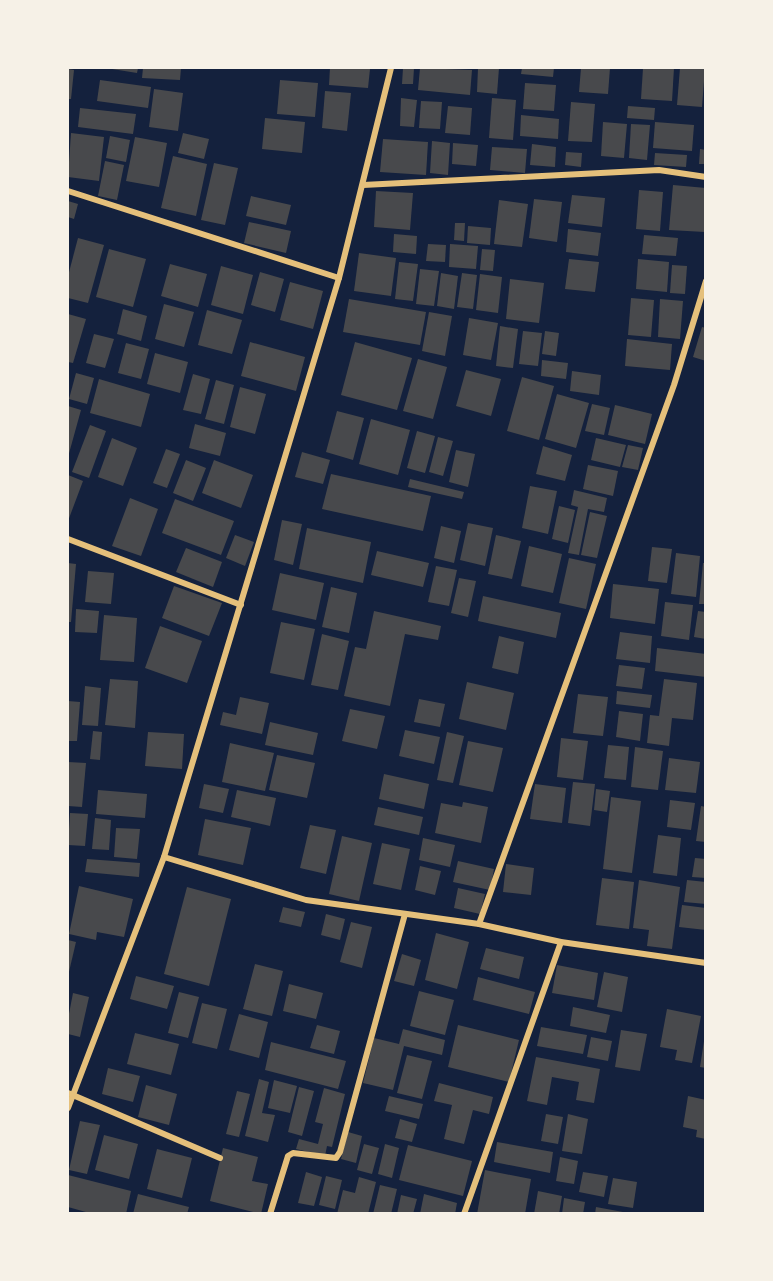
<svg xmlns="http://www.w3.org/2000/svg" width="773" height="1281" font-family="'Open Sans',sans-serif">
	<style>
		.building { fill: #48494c }
		.lines { fill: none; stroke-linecap: round; stroke-linejoin: round }
		.minor { stroke: #e5c07b; stroke-width: 6 }
	</style>
	<rect width="100%" height="100%" fill="#14213d"/>
	<!-- building -->
	<g class="building">
		<polygon points="106,68 138,68 137,73"/>
		<polygon points="143,68 181,68 180,80 142,78"/>
		<polygon points="330,68 370,69 368,88 329,85"/>
		<polygon points="403,68 414,68 413,84 402,84"/>
		<polygon points="420,68 472,70 470,95 418,90"/>
		<polygon points="478,68 499,68 497,94 477,92"/>
		<polygon points="522,68 554,68 553,77 521,74"/>
		<polygon points="581,68 610,68 608,94 579,92"/>
		<polygon points="643,68 674,68 672,101 641,99"/>
		<polygon points="680,68 705,68 702,107 677,105"/>
		<polygon points="68,69 74,70 71,99 68,99"/>
		<polygon points="100,80 151,87 148,108 97,101"/>
		<polygon points="280,80 318,83 315,117 277,114"/>
		<polygon points="525,83 556,85 554,111 523,109"/>
		<polygon points="154,89 183,93 178,131 149,127"/>
		<polygon points="325,91 351,93 347,131 322,128"/>
		<polygon points="401,98 417,100 414,127 400,126"/>
		<polygon points="492,98 516,100 513,140 489,138"/>
		<polygon points="421,101 442,102 440,129 419,128"/>
		<polygon points="571,102 595,104 592,142 568,141"/>
		<polygon points="448,106 472,108 470,135 445,133"/>
		<polygon points="628,106 655,108 654,120 627,118"/>
		<polygon points="80,108 136,114 133,134 78,127"/>
		<polygon points="521,115 559,119 558,139 520,136"/>
		<polygon points="265,118 305,122 302,153 262,149"/>
		<polygon points="603,122 627,124 624,158 601,156"/>
		<polygon points="655,122 694,125 692,151 653,148"/>
		<polygon points="631,124 650,125 647,160 629,158"/>
		<polygon points="71,133 104,137 99,181 68,177"/>
		<polygon points="183,133 209,139 204,159 178,153"/>
		<polygon points="110,136 130,140 126,162 106,158"/>
		<polygon points="135,137 167,143 159,187 126,181"/>
		<polygon points="383,139 428,142 426,175 380,172"/>
		<polygon points="432,141 450,143 448,175 430,173"/>
		<polygon points="453,143 478,145 476,166 452,164"/>
		<polygon points="532,144 556,147 555,167 530,165"/>
		<polygon points="492,147 527,149 525,173 490,170"/>
		<polygon points="700,149 706,150 706,164 699,164"/>
		<polygon points="566,152 582,153 581,167 565,165"/>
		<polygon points="655,153 687,155 686,167 654,165"/>
		<polygon points="173,156 207,164 196,216 161,208"/>
		<polygon points="105,161 124,165 117,200 98,196"/>
		<polygon points="214,163 238,168 225,225 201,220"/>
		<polygon points="673,185 706,188 705,232 669,230"/>
		<polygon points="639,190 663,192 660,231 636,229"/>
		<polygon points="376,191 413,193 410,230 374,227"/>
		<polygon points="572,195 605,198 602,227 568,223"/>
		<polygon points="251,196 291,205 286,225 246,216"/>
		<polygon points="534,199 562,202 557,242 529,238"/>
		<polygon points="499,200 528,204 522,247 494,244"/>
		<polygon points="68,201 78,204 74,219 68,217"/>
		<polygon points="249,222 291,231 286,253 244,243"/>
		<polygon points="455,223 465,223 464,241 454,240"/>
		<polygon points="468,226 491,228 490,245 467,243"/>
		<polygon points="568,229 601,233 598,256 566,252"/>
		<polygon points="394,234 417,236 416,254 393,252"/>
		<polygon points="644,235 678,238 676,256 642,254"/>
		<polygon points="78,238 104,245 88,303 68,298 68,276"/>
		<polygon points="428,244 446,245 445,262 426,261"/>
		<polygon points="450,244 478,246 476,269 449,267"/>
		<polygon points="109,249 146,259 133,307 96,297"/>
		<polygon points="482,249 495,250 493,271 480,270"/>
		<polygon points="359,253 396,258 391,296 354,291"/>
		<polygon points="569,259 599,262 595,292 565,289"/>
		<polygon points="638,259 669,262 667,292 636,289"/>
		<polygon points="399,262 418,264 413,301 395,299"/>
		<polygon points="170,264 207,274 198,307 161,296"/>
		<polygon points="672,265 687,266 685,294 670,293"/>
		<polygon points="221,266 253,275 243,314 211,305"/>
		<polygon points="420,269 439,271 434,306 416,304"/>
		<polygon points="260,272 284,279 275,312 251,305"/>
		<polygon points="441,273 458,276 454,309 437,306"/>
		<polygon points="462,273 477,275 473,309 457,307"/>
		<polygon points="480,274 502,277 498,313 476,310"/>
		<polygon points="510,279 544,283 539,323 506,319"/>
		<polygon points="290,282 323,291 313,329 280,320"/>
		<polygon points="631,298 654,300 651,337 628,335"/>
		<polygon points="349,299 426,312 420,345 343,332"/>
		<polygon points="660,299 683,301 680,339 658,337"/>
		<polygon points="164,304 194,312 184,347 155,339"/>
		<polygon points="123,309 147,316 141,341 117,334"/>
		<polygon points="207,310 242,320 232,354 198,345"/>
		<polygon points="429,312 452,316 445,356 422,351"/>
		<polygon points="68,314 86,319 73,363 68,362"/>
		<polygon points="469,318 498,323 491,360 463,355"/>
		<polygon points="500,326 518,329 513,368 496,366"/>
		<polygon points="702,327 706,328 706,361 693,357"/>
		<polygon points="523,331 542,333 538,366 519,364"/>
		<polygon points="545,331 559,333 556,356 542,354"/>
		<polygon points="94,334 114,339 105,368 86,363"/>
		<polygon points="627,339 672,344 670,370 625,366"/>
		<polygon points="250,342 305,357 296,391 241,376"/>
		<polygon points="355,342 412,358 397,410 341,395"/>
		<polygon points="126,343 149,349 141,379 118,373"/>
		<polygon points="155,353 188,362 180,393 147,384"/>
		<polygon points="418,359 447,367 433,419 403,411"/>
		<polygon points="542,360 568,363 566,379 541,376"/>
		<polygon points="466,370 501,379 491,416 456,406"/>
		<polygon points="572,371 601,375 599,395 570,391"/>
		<polygon points="76,373 94,378 87,404 69,399"/>
		<polygon points="193,374 210,379 201,414 183,410"/>
		<polygon points="522,377 554,386 539,440 507,431"/>
		<polygon points="99,379 150,394 141,427 90,413"/>
		<polygon points="216,380 234,385 224,424 205,419"/>
		<polygon points="240,387 266,394 255,434 230,427"/>
		<polygon points="557,394 589,403 576,448 545,439"/>
		<polygon points="592,404 610,408 604,435 585,431"/>
		<polygon points="615,405 652,414 645,444 608,435"/>
		<polygon points="68,406 81,410 68,457"/>
		<polygon points="337,411 364,418 353,460 326,452"/>
		<polygon points="371,419 410,430 398,475 359,464"/>
		<polygon points="195,424 226,433 220,456 189,448"/>
		<polygon points="90,425 106,431 89,478 72,472"/>
		<polygon points="417,431 435,436 425,473 407,468"/>
		<polygon points="438,437 453,441 443,476 429,472"/>
		<polygon points="112,438 137,448 123,486 98,477"/>
		<polygon points="596,438 626,445 620,467 591,460"/>
		<polygon points="628,445 643,448 638,470 622,467"/>
		<polygon points="543,446 572,455 565,481 536,474"/>
		<polygon points="166,449 180,454 167,488 153,483"/>
		<polygon points="456,450 475,454 468,487 449,482"/>
		<polygon points="302,452 330,460 323,484 295,477"/>
		<polygon points="186,460 206,468 193,501 173,493"/>
		<polygon points="214,460 253,475 241,508 202,493"/>
		<polygon points="588,465 618,471 613,496 583,489"/>
		<polygon points="331,474 431,496 423,531 322,509"/>
		<polygon points="68,475 83,481 68,521"/>
		<polygon points="410,479 464,492 462,499 408,487"/>
		<polygon points="530,486 557,491 548,534 522,528"/>
		<polygon points="574,490 607,498 604,512 588,509 579,555 568,553 578,507 571,505"/>
		<polygon points="130,498 158,509 141,556 112,546"/>
		<polygon points="175,499 234,521 221,555 162,533"/>
		<polygon points="559,506 575,510 568,543 552,539"/>
		<polygon points="590,512 607,516 597,558 581,555"/>
		<polygon points="282,520 302,524 293,565 274,560"/>
		<polygon points="468,523 493,528 485,566 460,560"/>
		<polygon points="441,526 461,531 454,563 434,558"/>
		<polygon points="307,528 371,542 363,583 299,569"/>
		<polygon points="235,535 254,542 245,566 226,558"/>
		<polygon points="496,535 521,541 512,579 488,574"/>
		<polygon points="529,546 562,554 553,593 521,586"/>
		<polygon points="652,547 672,549 667,583 648,581"/>
		<polygon points="186,548 222,562 213,587 176,572"/>
		<polygon points="377,551 429,563 423,587 371,575"/>
		<polygon points="676,553 700,556 696,597 671,594"/>
		<polygon points="569,558 596,564 586,609 559,603"/>
		<polygon points="68,563 76,564 71,622 68,622"/>
		<polygon points="703,563 706,563 706,604 699,604"/>
		<polygon points="436,566 457,570 449,606 428,602"/>
		<polygon points="88,571 114,573 111,604 85,602"/>
		<polygon points="280,573 324,583 316,620 272,610"/>
		<polygon points="459,578 476,581 468,617 451,613"/>
		<polygon points="613,584 659,589 655,624 610,618"/>
		<polygon points="174,586 222,603 209,636 162,618"/>
		<polygon points="331,587 357,593 349,633 322,627"/>
		<polygon points="483,596 561,613 556,638 478,621"/>
		<polygon points="665,602 693,605 689,640 661,636"/>
		<polygon points="76,609 99,611 97,633 75,632"/>
		<polygon points="374,611 441,626 438,640 405,634 390,706 344,696 355,647 366,649"/>
		<polygon points="698,611 706,612 706,639 694,637"/>
		<polygon points="104,615 137,618 134,662 100,660"/>
		<polygon points="281,622 315,629 304,680 270,673"/>
		<polygon points="160,626 202,641 187,683 145,668"/>
		<polygon points="620,632 652,636 650,663 616,659"/>
		<polygon points="322,634 349,641 338,690 311,685"/>
		<polygon points="499,636 524,642 518,674 492,668"/>
		<polygon points="657,648 706,654 706,677 655,671"/>
		<polygon points="619,665 645,668 642,689 616,686"/>
		<polygon points="110,679 138,681 135,728 105,725"/>
		<polygon points="664,679 697,683 693,720 672,718 669,746 647,743 650,715 659,716"/>
		<polygon points="467,682 514,693 506,730 459,719"/>
		<polygon points="85,686 101,688 98,726 82,725"/>
		<polygon points="617,691 652,695 650,708 616,704"/>
		<polygon points="578,694 608,697 603,736 573,733"/>
		<polygon points="240,697 269,703 262,734 220,725 223,712 236,715"/>
		<polygon points="419,699 445,704 440,727 414,722"/>
		<polygon points="68,701 80,702 77,741 68,741"/>
		<polygon points="350,709 385,716 377,749 342,741"/>
		<polygon points="619,711 643,714 640,741 616,737"/>
		<polygon points="270,722 318,733 313,755 265,745"/>
		<polygon points="405,730 440,737 434,764 399,756"/>
		<polygon points="93,731 102,732 100,760 90,759"/>
		<polygon points="148,732 184,734 182,769 145,766"/>
		<polygon points="447,732 464,736 453,783 437,780"/>
		<polygon points="561,738 588,741 583,780 557,777"/>
		<polygon points="468,741 503,748 493,792 459,785"/>
		<polygon points="230,743 274,753 265,791 222,782"/>
		<polygon points="608,745 629,747 626,780 604,778"/>
		<polygon points="635,747 663,751 658,790 631,787"/>
		<polygon points="277,755 315,763 307,798 269,790"/>
		<polygon points="669,758 700,762 696,793 665,790"/>
		<polygon points="68,762 86,763 82,807 68,806"/>
		<polygon points="384,774 429,784 424,809 379,799"/>
		<polygon points="573,782 595,784 590,826 568,823"/>
		<polygon points="204,784 229,789 223,813 199,808"/>
		<polygon points="535,784 566,788 562,823 530,819"/>
		<polygon points="596,789 610,791 607,812 594,810"/>
		<polygon points="98,790 147,794 145,818 96,814"/>
		<polygon points="237,790 276,798 270,826 231,817"/>
		<polygon points="611,797 641,801 632,873 603,869"/>
		<polygon points="670,800 695,803 691,830 667,827"/>
		<polygon points="463,802 488,807 481,843 435,833 441,803 462,807"/>
		<polygon points="701,806 706,807 706,842 696,841"/>
		<polygon points="378,807 423,817 419,835 374,825"/>
		<polygon points="70,813 88,814 85,846 68,845"/>
		<polygon points="95,818 111,820 109,850 92,849"/>
		<polygon points="205,819 251,828 243,865 198,855"/>
		<polygon points="310,825 336,830 326,874 300,868"/>
		<polygon points="116,828 140,829 137,859 114,857"/>
		<polygon points="658,835 681,838 677,876 653,873"/>
		<polygon points="342,836 372,843 359,901 329,894"/>
		<polygon points="423,838 455,845 450,867 419,860"/>
		<polygon points="382,843 410,849 401,890 373,884"/>
		<polygon points="695,858 706,859 706,878 692,877"/>
		<polygon points="87,859 140,863 139,877 85,872"/>
		<polygon points="458,861 494,869 490,890 453,882"/>
		<polygon points="506,864 534,868 531,895 503,892"/>
		<polygon points="420,866 441,871 435,895 415,890"/>
		<polygon points="602,878 634,882 629,929 596,925"/>
		<polygon points="639,880 680,887 672,949 647,946 649,930 633,928"/>
		<polygon points="687,880 706,882 706,904 684,902"/>
		<polygon points="79,886 133,899 124,937 97,932 96,940 69,934"/>
		<polygon points="187,887 231,899 209,986 164,974"/>
		<polygon points="458,888 485,894 480,914 454,908"/>
		<polygon points="682,905 706,908 706,930 679,927"/>
		<polygon points="283,907 305,912 301,927 279,922"/>
		<polygon points="326,914 345,919 340,940 321,935"/>
		<polygon points="351,922 372,927 362,968 340,962"/>
		<polygon points="436,933 469,942 457,989 425,980"/>
		<polygon points="68,940 76,942 68,976"/>
		<polygon points="486,948 524,957 519,979 480,969"/>
		<polygon points="402,954 421,960 414,986 394,981"/>
		<polygon points="255,964 283,971 272,1016 243,1009"/>
		<polygon points="557,965 598,973 594,1000 552,993"/>
		<polygon points="604,972 628,977 622,1012 597,1007"/>
		<polygon points="136,976 174,986 167,1009 130,999"/>
		<polygon points="478,977 535,992 529,1014 473,1000"/>
		<polygon points="289,984 323,993 316,1019 283,1011"/>
		<polygon points="419,991 454,1000 445,1035 410,1026"/>
		<polygon points="179,992 199,997 188,1038 168,1033"/>
		<polygon points="73,993 89,997 80,1037 68,1034 68,1019"/>
		<polygon points="202,1003 227,1009 217,1049 192,1043"/>
		<polygon points="573,1007 610,1015 606,1033 570,1026"/>
		<polygon points="667,1009 701,1016 692,1063 675,1060 677,1050 660,1047"/>
		<polygon points="239,1014 268,1022 259,1058 229,1050"/>
		<polygon points="317,1025 340,1031 334,1054 310,1048"/>
		<polygon points="458,1025 519,1040 509,1082 448,1067"/>
		<polygon points="541,1027 587,1035 583,1054 537,1046"/>
		<polygon points="403,1029 445,1040 442,1055 404,1046 393,1090 363,1083 374,1038 399,1044"/>
		<polygon points="621,1030 647,1034 640,1071 615,1067"/>
		<polygon points="135,1033 179,1044 171,1075 127,1064"/>
		<polygon points="591,1037 612,1041 608,1061 587,1057"/>
		<polygon points="704,1041 706,1041 706,1068 700,1067"/>
		<polygon points="271,1042 346,1061 338,1089 265,1070"/>
		<polygon points="407,1055 432,1061 422,1099 397,1093"/>
		<polygon points="536,1057 600,1069 594,1103 576,1100 579,1082 552,1077 547,1105 527,1101"/>
		<polygon points="108,1068 140,1076 133,1102 102,1094"/>
		<polygon points="259,1079 269,1082 262,1113 275,1115 268,1142 245,1136"/>
		<polygon points="274,1080 297,1086 290,1113 268,1108"/>
		<polygon points="439,1083 493,1097 489,1114 473,1110 464,1144 444,1139 452,1105 434,1101"/>
		<polygon points="146,1085 177,1094 169,1125 138,1117"/>
		<polygon points="299,1087 314,1091 302,1136 288,1132"/>
		<polygon points="324,1088 345,1094 332,1147 327,1146 325,1156 296,1149 299,1139 318,1144 323,1124 315,1122"/>
		<polygon points="237,1091 250,1094 239,1137 226,1134"/>
		<polygon points="389,1096 423,1104 419,1119 385,1111"/>
		<polygon points="688,1096 706,1100 706,1139 696,1137 697,1130 683,1127"/>
		<polygon points="546,1114 563,1117 558,1144 541,1141"/>
		<polygon points="568,1114 588,1119 582,1154 562,1151"/>
		<polygon points="400,1119 417,1124 412,1142 395,1138"/>
		<polygon points="80,1121 100,1125 87,1174 69,1170"/>
		<polygon points="348,1132 362,1136 356,1163 341,1159"/>
		<polygon points="104,1135 138,1144 129,1179 95,1170"/>
		<polygon points="497,1142 553,1152 550,1173 494,1162"/>
		<polygon points="364,1144 379,1148 372,1174 357,1170"/>
		<polygon points="385,1144 399,1148 392,1178 378,1174"/>
		<polygon points="408,1145 472,1161 463,1196 399,1180"/>
		<polygon points="223,1148 258,1157 252,1181 268,1184 261,1214 210,1201"/>
		<polygon points="157,1149 192,1158 182,1198 147,1189"/>
		<polygon points="560,1157 578,1161 574,1184 556,1181"/>
		<polygon points="485,1170 531,1179 525,1214 477,1214"/>
		<polygon points="306,1172 322,1177 314,1206 298,1203"/>
		<polygon points="583,1172 608,1176 604,1197 579,1192"/>
		<polygon points="68,1175 131,1191 126,1214 93,1214 68,1207"/>
		<polygon points="326,1176 342,1180 335,1209 319,1205"/>
		<polygon points="359,1177 376,1182 368,1214 337,1214 343,1190 355,1193"/>
		<polygon points="613,1178 637,1182 633,1208 608,1204"/>
		<polygon points="380,1185 397,1189 391,1214 373,1214"/>
		<polygon points="538,1191 562,1196 559,1214 534,1214"/>
		<polygon points="138,1194 189,1207 187,1214 133,1214"/>
		<polygon points="424,1194 457,1203 455,1214 420,1214"/>
		<polygon points="401,1195 417,1199 413,1214 397,1214"/>
		<polygon points="564,1198 585,1202 583,1214 562,1214"/>
		<polygon points="596,1207 623,1212 623,1214 595,1214"/>
	</g>
	<g class="lines">
		<!-- minor -->
		<g class="minor">
			<polyline points="363,185 659,170 706,177"/>
			<polyline points="68,191 339,278"/>
			<polyline points="68,539 241,605"/>
			<polyline points="164,857 306,900 479,924 561,942 706,963"/>
			<polyline points="479,924 674,385 706,281"/>
			<polyline points="68,1093 220,1158"/>
			<polyline points="68,1108 164,857 339,278 391,68"/>
			<polyline points="270,1214 288,1156 293,1153 336,1158 340,1152 405,914"/>
			<polyline points="464,1214 561,942"/>
		</g>
	</g>
	<!-- border -->
	<rect width="773" height="1281" fill="none" stroke="#f6f1e7" stroke-width="138"/>
</svg>
